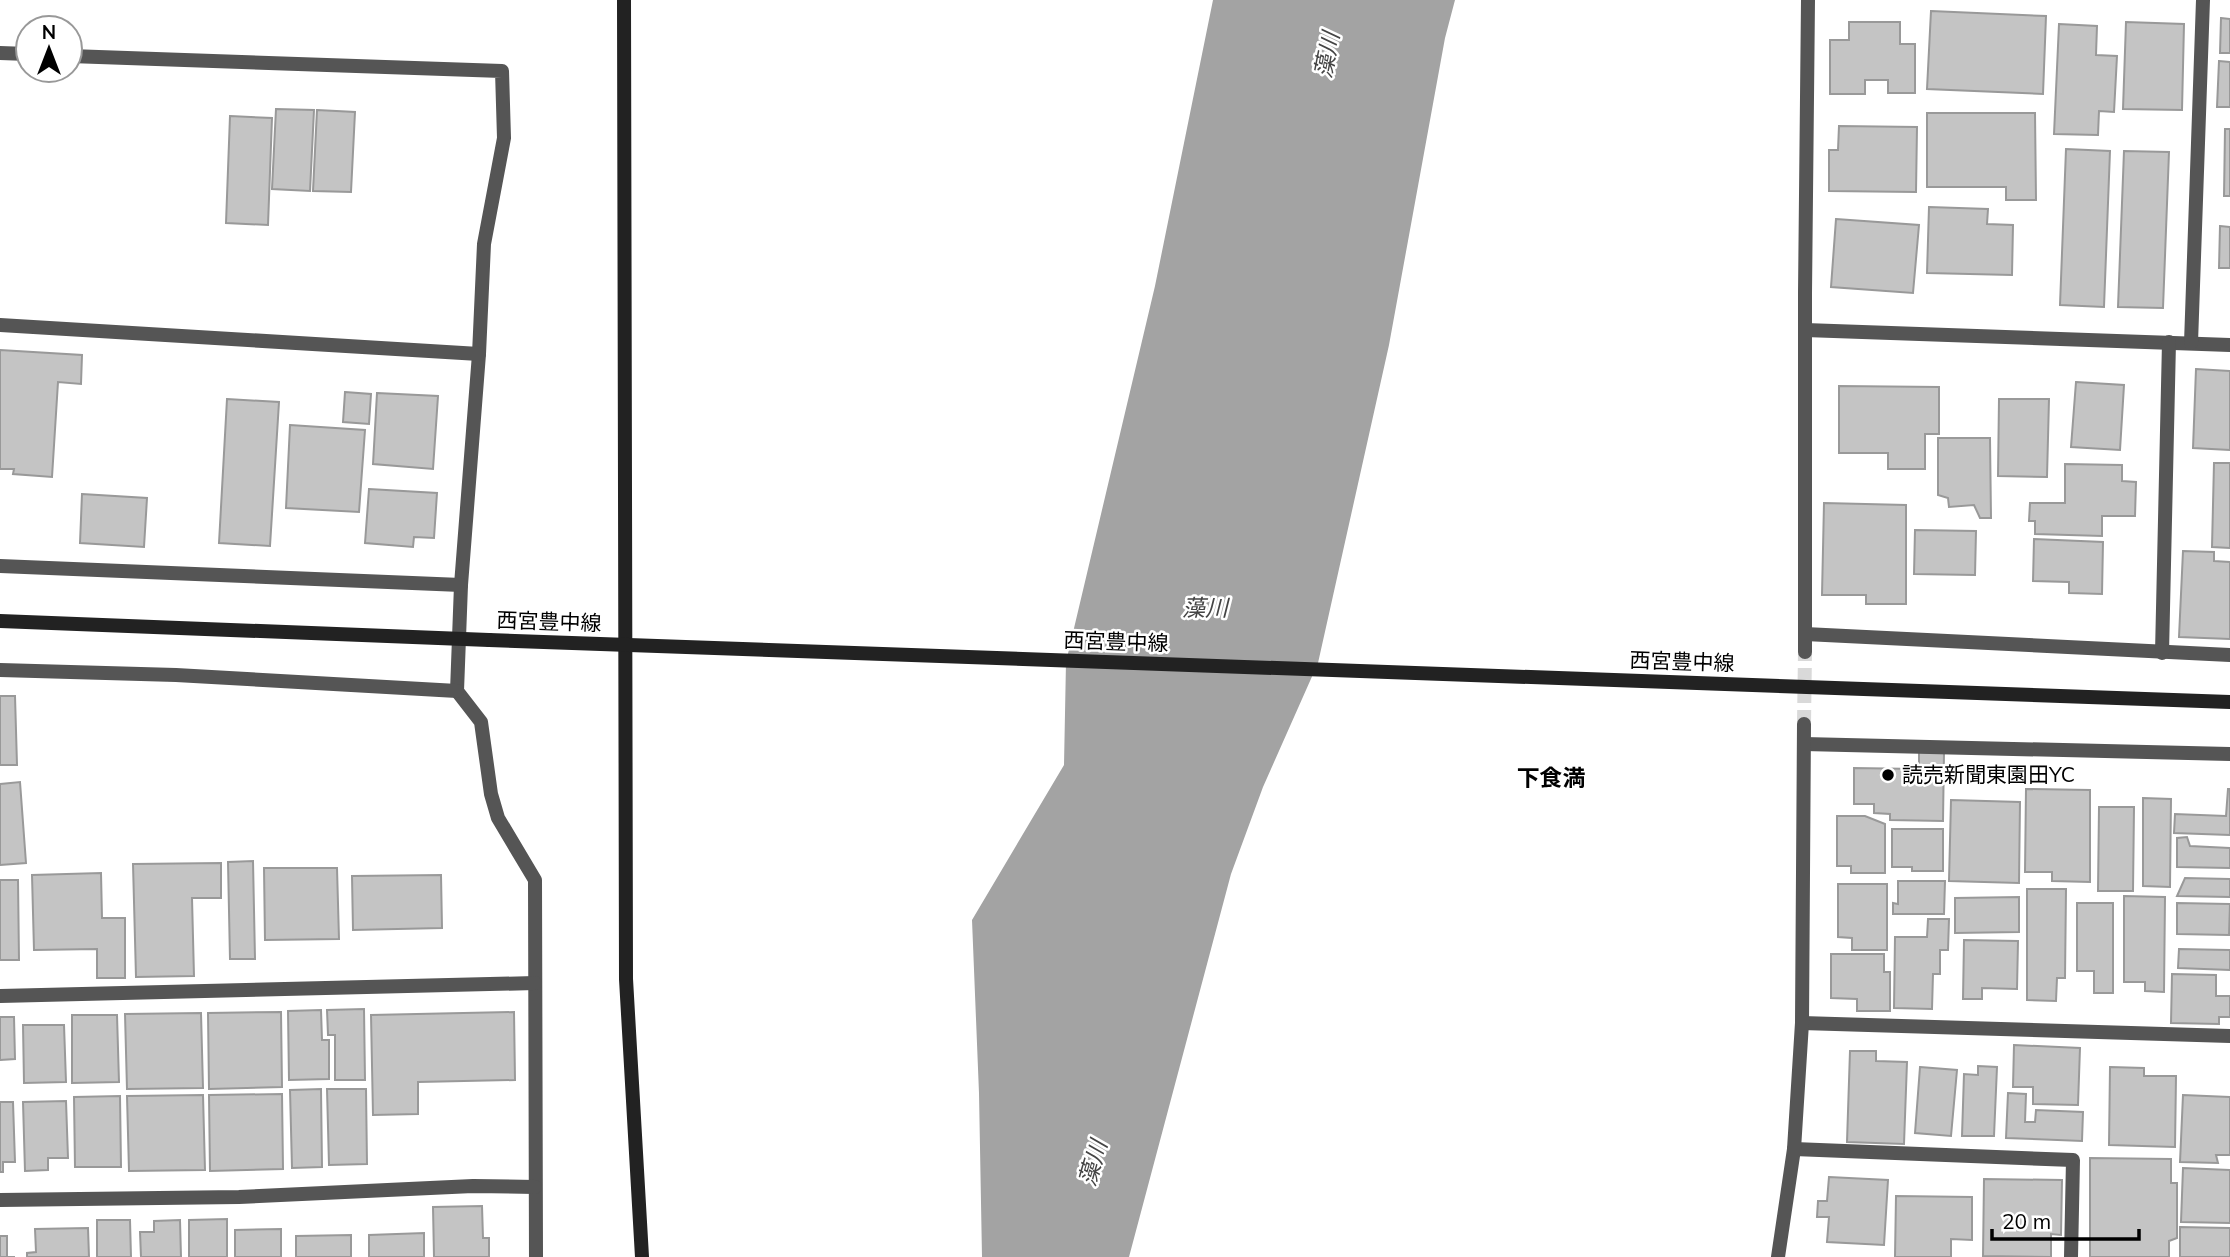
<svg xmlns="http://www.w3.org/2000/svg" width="2230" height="1257" font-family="Mulish,'Noto Sans JP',sans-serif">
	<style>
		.water { fill: #a3a3a3 }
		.building { fill: #c4c4c4; stroke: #999; stroke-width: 2 }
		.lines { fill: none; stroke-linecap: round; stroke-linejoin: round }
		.street-tunnel { stroke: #d9d9d9; stroke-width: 14; stroke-dasharray: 14 7; stroke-linecap: butt }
		.street { stroke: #555; stroke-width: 14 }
		.secondary { stroke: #222; stroke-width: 14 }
		.secondary-bridge { stroke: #222; stroke-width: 14 }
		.poi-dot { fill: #000; stroke: #fff; stroke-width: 2.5 }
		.labels { text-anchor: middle; stroke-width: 5; stroke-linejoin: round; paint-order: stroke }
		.street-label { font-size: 21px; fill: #000; stroke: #fff }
		.poi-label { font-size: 21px; fill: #000; stroke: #fff; text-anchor: start }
		.water-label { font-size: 23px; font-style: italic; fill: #444; stroke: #fff }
		.neighbourhood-label { font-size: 23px; font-weight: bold; fill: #000; stroke: #fff }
	</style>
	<rect width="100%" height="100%" fill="#fff"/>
	<!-- water -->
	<polygon class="water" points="1213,0 1455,0 1445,38 1389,345 1318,663 1263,787 1231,874 1129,1257 982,1257 979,1093 972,920 1064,765 1066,662 1155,286"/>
	<!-- building -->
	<g class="building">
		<polygon points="1931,11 2046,16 2043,94 1927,89"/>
		<polygon points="2221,18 2230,19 2230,53 2220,53"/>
		<polygon points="1849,22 1900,22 1900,44 1915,44 1915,93 1888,93 1888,80 1865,80 1865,94 1830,94 1830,40 1849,40"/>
		<polygon points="2126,22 2184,24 2182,110 2123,109"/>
		<polygon points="2059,24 2097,26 2096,55 2117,56 2114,112 2099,111 2098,135 2054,134"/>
		<polygon points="2219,61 2230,62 2230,107 2217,107"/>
		<polygon points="276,109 314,110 310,191 272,189"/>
		<polygon points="317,110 355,112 351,192 313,191"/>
		<polygon points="1927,113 2035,113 2036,200 2006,200 2006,187 1927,187"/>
		<polygon points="230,116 272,118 268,225 226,223"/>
		<polygon points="1839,126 1917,127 1916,192 1829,191 1829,150 1838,150"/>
		<polygon points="2225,129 2230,129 2230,196 2224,196"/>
		<polygon points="2066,149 2110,151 2104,307 2060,305"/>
		<polygon points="2124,151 2169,152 2163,308 2118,307"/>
		<polygon points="1929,207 1988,209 1987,224 2013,225 2012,275 1927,273"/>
		<polygon points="1836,219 1919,225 1913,293 1831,287"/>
		<polygon points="2220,226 2230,227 2230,268 2219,268"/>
		<polygon points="0,350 82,355 81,384 58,382 52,477 13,474 14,469 0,469"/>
		<polygon points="2196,369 2230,371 2230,450 2193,448"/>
		<polygon points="2076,382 2124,385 2120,450 2071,447"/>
		<polygon points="1839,386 1939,387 1939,434 1925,434 1925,469 1888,469 1888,453 1839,453"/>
		<polygon points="345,392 371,394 369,424 343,422"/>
		<polygon points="377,393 438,396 433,469 373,464"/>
		<polygon points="227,399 279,402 270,546 219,543"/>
		<polygon points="1999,399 2049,399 2047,477 1998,476"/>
		<polygon points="290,425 365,430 359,512 286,508"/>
		<polygon points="1938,438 1990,438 1991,518 1980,518 1974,505 1949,507 1948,498 1938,495"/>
		<polygon points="2214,463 2230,463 2230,548 2212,547"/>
		<polygon points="2065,464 2122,465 2122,481 2136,482 2135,516 2102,516 2102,536 2035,534 2035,521 2029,521 2030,503 2065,503"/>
		<polygon points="369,489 437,493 434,538 414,537 413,547 365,543"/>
		<polygon points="82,494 147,498 144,547 80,543"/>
		<polygon points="1824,503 1906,505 1906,604 1866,604 1866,595 1822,595"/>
		<polygon points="1915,530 1976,531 1975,575 1914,574"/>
		<polygon points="2034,539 2103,542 2102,594 2069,593 2069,582 2033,581"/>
		<polygon points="2183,551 2214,552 2214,561 2230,562 2230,639 2179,637"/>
		<polygon points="0,696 15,696 17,765 0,765"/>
		<polygon points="1919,752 1944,752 1943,821 1890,820 1890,814 1874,813 1874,804 1854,804 1854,768 1919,769"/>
		<polygon points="20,782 26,863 0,865 0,784"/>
		<polygon points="2026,789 2090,790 2090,882 2052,881 2052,872 2025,872"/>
		<polygon points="2228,789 2230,789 2230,835 2174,833 2175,814 2226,816"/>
		<polygon points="2143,798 2171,799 2170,887 2143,886"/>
		<polygon points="1951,800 2020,802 2019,883 1949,881"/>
		<polygon points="2099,807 2134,807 2133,891 2098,891"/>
		<polygon points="1837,816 1865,816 1885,824 1885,873 1851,873 1851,866 1837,866"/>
		<polygon points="1892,829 1943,829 1943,871 1912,871 1912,867 1892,867"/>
		<polygon points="2187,837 2190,846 2230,848 2230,868 2177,867 2177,838"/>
		<polygon points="253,861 255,959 230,959 228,862"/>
		<polygon points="221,863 221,898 192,898 194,976 136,977 133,864"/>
		<polygon points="264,868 337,868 339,939 265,940"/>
		<polygon points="101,873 102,918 125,918 125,978 97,978 97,949 34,950 32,875"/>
		<polygon points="441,875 442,928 353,930 352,876"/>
		<polygon points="2185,878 2230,879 2230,897 2177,896"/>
		<polygon points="0,880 18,880 19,960 0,960"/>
		<polygon points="1898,881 1945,881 1944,914 1893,914 1893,903 1898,904"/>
		<polygon points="1838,884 1887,884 1887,950 1852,950 1852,938 1838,937"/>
		<polygon points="2027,889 2066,889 2065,978 2057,978 2056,1001 2027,1000"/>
		<polygon points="2124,896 2165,897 2164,992 2145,991 2145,982 2124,982"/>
		<polygon points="2019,897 2019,932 1955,933 1955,898"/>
		<polygon points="2077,903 2113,903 2113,993 2094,993 2094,971 2077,971"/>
		<polygon points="2177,903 2230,904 2229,935 2177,934"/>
		<polygon points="1928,919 1949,919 1948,950 1940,950 1940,974 1933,974 1932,1009 1894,1008 1895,937 1927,937"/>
		<polygon points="1964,940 2018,941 2017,989 1982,988 1982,999 1963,999"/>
		<polygon points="2179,949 2230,950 2230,970 2178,968"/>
		<polygon points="1831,954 1884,954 1884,972 1890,972 1890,1011 1857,1011 1857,999 1831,998"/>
		<polygon points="2172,974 2216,975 2216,996 2230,996 2230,1017 2219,1017 2219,1024 2171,1023"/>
		<polygon points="364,1009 365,1080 335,1080 335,1035 328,1035 327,1010"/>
		<polygon points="321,1010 322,1040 329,1040 329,1079 289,1080 288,1011"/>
		<polygon points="281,1012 282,1087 209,1089 208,1013"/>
		<polygon points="514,1012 515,1080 418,1082 418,1114 373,1115 371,1015"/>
		<polygon points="201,1013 203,1088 127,1089 125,1014"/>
		<polygon points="72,1015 117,1015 119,1082 72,1083"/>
		<polygon points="0,1017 14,1017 15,1059 0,1060"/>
		<polygon points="23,1025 64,1025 66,1082 24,1083"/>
		<polygon points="2014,1045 2080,1048 2078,1105 2033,1104 2033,1087 2013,1087"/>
		<polygon points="1850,1051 1876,1051 1876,1061 1907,1062 1904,1144 1847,1142"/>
		<polygon points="1978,1066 1997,1067 1994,1136 1962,1136 1964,1074 1978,1075"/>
		<polygon points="1920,1067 1957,1070 1951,1136 1915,1133"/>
		<polygon points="2110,1067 2144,1068 2144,1076 2176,1076 2175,1147 2109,1145"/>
		<polygon points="321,1089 322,1167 292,1168 290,1090"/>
		<polygon points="327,1089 366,1089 367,1164 329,1165"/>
		<polygon points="2008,1093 2026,1094 2025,1122 2035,1122 2036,1110 2083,1112 2082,1141 2006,1138"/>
		<polygon points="282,1094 283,1169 210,1171 209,1095"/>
		<polygon points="203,1095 205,1170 129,1171 127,1096"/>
		<polygon points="2183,1095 2230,1097 2230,1155 2216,1155 2218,1163 2180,1162"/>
		<polygon points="120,1096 121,1167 75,1167 74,1097"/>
		<polygon points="66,1101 68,1158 48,1158 48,1170 25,1171 23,1102"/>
		<polygon points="0,1102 13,1102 15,1162 3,1162 3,1172 0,1172"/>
		<polygon points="2090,1158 2171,1159 2171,1183 2177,1183 2177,1238 2169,1241 2169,1257 2090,1257"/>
		<polygon points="2183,1168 2230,1170 2230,1223 2181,1222"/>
		<polygon points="1829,1177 1888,1180 1884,1245 1827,1242 1829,1217 1817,1217 1818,1201 1827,1201"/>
		<polygon points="1984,1179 2062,1180 2061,1235 2051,1234 2051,1257 1983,1256"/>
		<polygon points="1896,1196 1972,1197 1972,1240 1951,1239 1951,1257 1895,1257"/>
		<polygon points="482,1206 483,1238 489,1238 489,1257 434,1257 433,1207"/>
		<polygon points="227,1219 227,1257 189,1257 189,1220"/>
		<polygon points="97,1220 130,1220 131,1257 97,1257"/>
		<polygon points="180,1220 181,1257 141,1257 140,1232 154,1232 154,1221"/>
		<polygon points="2180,1227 2230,1228 2230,1257 2180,1257"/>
		<polygon points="88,1228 89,1257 27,1257 27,1253 36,1252 35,1229"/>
		<polygon points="281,1229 281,1257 235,1257 235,1230"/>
		<polygon points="424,1233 424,1257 369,1257 369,1235"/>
		<polygon points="351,1235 351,1257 296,1257 296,1236"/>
		<polygon points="0,1236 7,1236 7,1257 15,1257 0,1257"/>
	</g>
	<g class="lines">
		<!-- street-tunnel -->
		<polyline class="street-tunnel" points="1804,724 1805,652"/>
		<!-- street -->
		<g class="street">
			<polyline points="0,53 28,54"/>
			<polyline points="70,56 502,71 504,138 484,244 479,354 461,585 457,691 481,722 491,794 498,818 535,880 536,1257"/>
			<polyline points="0,325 479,354"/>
			<polyline points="1805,330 2230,345"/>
			<polyline points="2191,343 2203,0"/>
			<polyline points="0,566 461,585"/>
			<polyline points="1805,634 2230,655"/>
			<polyline points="1805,652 1805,293 1808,0"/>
			<polyline points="2162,653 2169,342"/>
			<polyline points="0,670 176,675 457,691"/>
			<polyline points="1804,744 2230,754"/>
			<polyline points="0,996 535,983"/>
			<polyline points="1802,1023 2230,1036"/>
			<polyline points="1794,1149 2073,1160 2071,1257"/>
			<polyline points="0,1200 239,1197 473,1186 535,1187"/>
			<polyline points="1778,1257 1794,1149 1802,1023 1804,724"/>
		</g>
		<!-- secondary -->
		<g class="secondary">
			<polyline points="624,0 626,979 642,1257"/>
			<polyline points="489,640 2230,702"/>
		</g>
		<!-- secondary-bridge -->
		<polyline class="secondary-bridge" points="0,621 489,640"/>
	</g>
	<!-- markers -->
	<circle class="poi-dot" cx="1888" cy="775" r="7"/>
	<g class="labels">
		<!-- street labels -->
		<g class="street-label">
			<text transform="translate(549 622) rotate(2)" y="7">西宮豊中線</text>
			<text transform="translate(1116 642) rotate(2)" y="7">西宮豊中線</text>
			<text transform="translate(1682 662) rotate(2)" y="7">西宮豊中線</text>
		</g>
		<!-- poi labels -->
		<g class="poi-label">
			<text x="1902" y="782">読売新聞東園田YC</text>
		</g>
		<!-- water labels -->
		<g class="water-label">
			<text transform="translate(1327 55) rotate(-79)" y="8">藻川</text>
			<text x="1205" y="616">藻川</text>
			<text transform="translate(1093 1163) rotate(-74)" y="8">藻川</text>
		</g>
		<!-- neighbourhood labels -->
		<g class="neighbourhood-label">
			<text x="1551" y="786">下食満</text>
		</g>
	</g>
	<!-- north arrow -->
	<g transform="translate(49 49)"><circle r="33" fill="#ffffff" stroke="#999999" stroke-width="2"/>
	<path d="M0-5L12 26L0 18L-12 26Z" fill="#000000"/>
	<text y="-10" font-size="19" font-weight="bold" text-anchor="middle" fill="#000000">N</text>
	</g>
	<!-- scale -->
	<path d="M1992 1229v10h147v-10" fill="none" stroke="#000000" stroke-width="3.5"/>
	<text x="2002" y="1229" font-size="21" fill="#000000" stroke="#ffffff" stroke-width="5" paint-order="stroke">20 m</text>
</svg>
